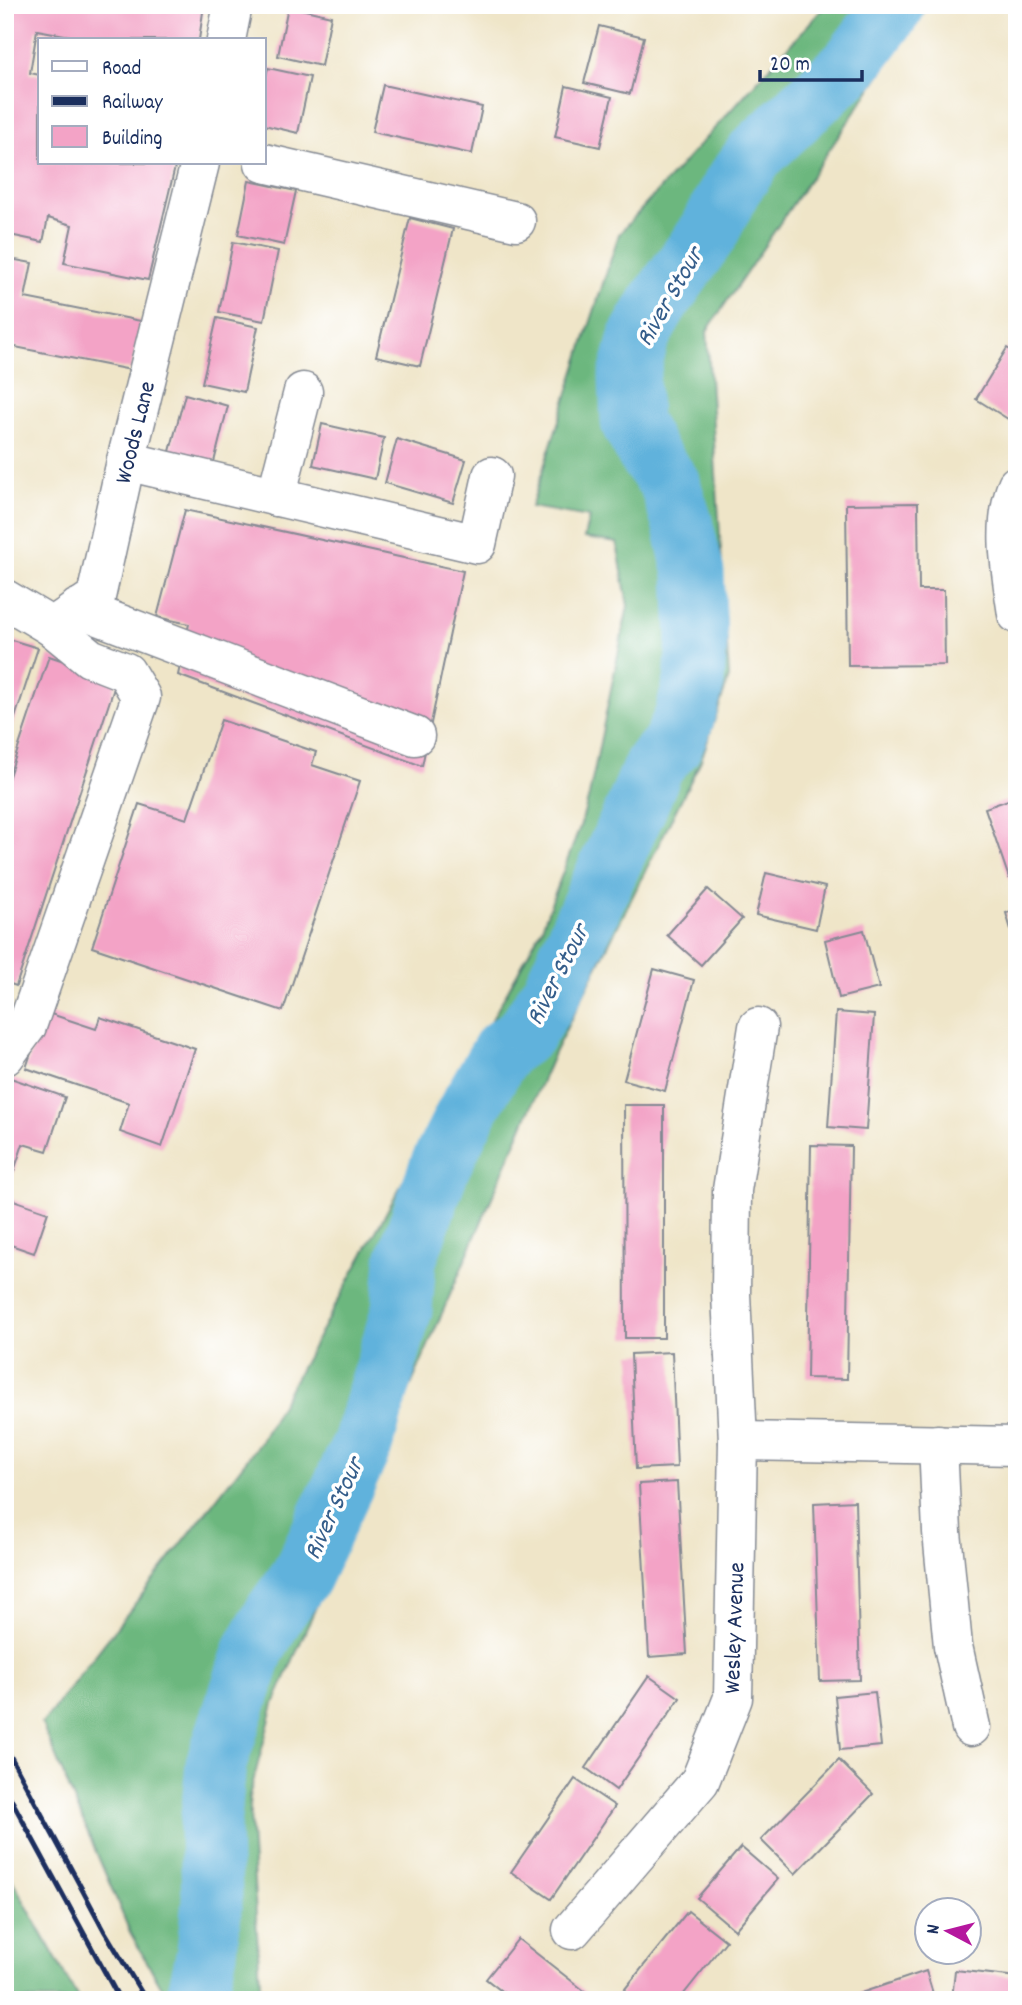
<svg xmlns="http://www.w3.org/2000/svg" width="1022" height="2005" font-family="Dekko,sans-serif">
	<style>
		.forest { fill: #6cb77e; stroke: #44736e; stroke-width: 2 }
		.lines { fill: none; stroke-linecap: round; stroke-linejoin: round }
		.river { stroke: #61b2dc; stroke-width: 61 }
		.building { fill: #f3a3c6 }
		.minor-casing { stroke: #858a93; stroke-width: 41 }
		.minor { stroke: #fff; stroke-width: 38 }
		.rail { stroke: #1b2f5e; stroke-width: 5 }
		.labels { text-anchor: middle; stroke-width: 7; stroke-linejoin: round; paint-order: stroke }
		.street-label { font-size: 24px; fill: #1b2f5e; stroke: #fff }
		.water-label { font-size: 26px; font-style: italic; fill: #345d8a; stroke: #fff }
	</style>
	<rect width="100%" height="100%" fill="#fff"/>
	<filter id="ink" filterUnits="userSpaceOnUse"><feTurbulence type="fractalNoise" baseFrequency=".0143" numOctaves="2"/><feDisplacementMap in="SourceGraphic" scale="14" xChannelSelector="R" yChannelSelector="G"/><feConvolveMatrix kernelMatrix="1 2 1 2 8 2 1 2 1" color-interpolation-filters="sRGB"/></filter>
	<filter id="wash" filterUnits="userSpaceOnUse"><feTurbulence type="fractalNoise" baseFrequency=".00686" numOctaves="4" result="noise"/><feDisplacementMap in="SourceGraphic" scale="28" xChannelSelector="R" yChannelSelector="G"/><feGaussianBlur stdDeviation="1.57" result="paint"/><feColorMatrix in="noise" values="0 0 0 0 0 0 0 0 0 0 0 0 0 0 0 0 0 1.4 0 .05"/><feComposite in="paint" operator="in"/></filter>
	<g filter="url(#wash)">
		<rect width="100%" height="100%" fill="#efe5c8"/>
		<!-- forest -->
		<g class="forest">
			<polygon points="826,5 927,5 707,331 729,677 701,760 554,1053 274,1704 249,1797 261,2000 169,2000 130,1932 42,1724 261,1441 541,930 581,824 589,796 628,606 617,543 584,538 589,517 531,507 619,234"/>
			<polygon points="5,1867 79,2000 5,2000"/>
		</g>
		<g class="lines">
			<!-- river -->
			<polyline class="river" points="196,2000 207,1952 212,1899 210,1827 216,1764 254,1650 276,1611 301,1576 363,1443 402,1309 406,1260 440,1166 470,1106 503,1049 525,1034 553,989 637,806 654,765 672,745 684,718 694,682 697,638 694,573 682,522 669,482 649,456 631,422 629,376 639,337 658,304 708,233 731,188 756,153 851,64 895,5"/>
		</g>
		<g id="blocks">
			<!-- building -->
			<g class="building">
				<polygon points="5,5 204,5 199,40 92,40 37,30 30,73 40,75 40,163 176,163 148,280 64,263 72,225 48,218 43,242 5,234"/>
				<polygon points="518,5 547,5 545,13"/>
				<polygon points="288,6 331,16 321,66 278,56"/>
				<polygon points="599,26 644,37 630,94 584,83"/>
				<polygon points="268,68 310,77 298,133 264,125 264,83"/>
				<polygon points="383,85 482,107 472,154 372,132"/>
				<polygon points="566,86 612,97 600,147 555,137"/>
				<polygon points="249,181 296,191 284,245 238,235"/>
				<polygon points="410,218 453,229 420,366 376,356"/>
				<polygon points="233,242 278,251 264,321 219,312"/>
				<polygon points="5,258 32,263 25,298 141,321 131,370 5,345"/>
				<polygon points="217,318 258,327 244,392 202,383"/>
				<polygon points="1007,348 1017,354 1016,424 976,399"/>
				<polygon points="185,394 228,406 212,470 168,459"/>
				<polygon points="322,424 384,438 375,479 313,465"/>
				<polygon points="397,439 466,460 453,503 385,483"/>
				<polygon points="918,503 919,590 944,590 945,665 848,666 846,504"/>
				<polygon points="185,510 463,571 422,766 178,675 189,624 157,617"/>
				<polygon points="5,638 38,648 8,739 5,738"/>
				<polygon points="49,656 117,679 16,986 5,982 5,782 7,782"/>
				<polygon points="221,720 316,752 312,765 360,781 283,1011 92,947 139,804 187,819"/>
				<polygon points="1017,797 1017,875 1009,878 985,808"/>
				<polygon points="766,873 825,887 816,929 756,915"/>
				<polygon points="708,889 742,919 701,965 667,935"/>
				<polygon points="1017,910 1017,946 1016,946 1006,913"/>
				<polygon points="864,930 879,988 839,998 825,940"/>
				<polygon points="654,969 694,980 665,1091 624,1080"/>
				<polygon points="45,1012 96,1029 100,1017 195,1049 162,1147 120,1132 129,1103 26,1068"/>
				<polygon points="836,1012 874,1015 866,1130 828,1127"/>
				<polygon points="5,1076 65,1097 47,1151 23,1144 6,1195"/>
				<polygon points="624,1105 664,1105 664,1338 625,1338"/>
				<polygon points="811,1145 851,1146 847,1379 807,1378"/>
				<polygon points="5,1197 48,1212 34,1253 5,1243"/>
				<polygon points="672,1352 677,1467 636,1469 631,1354"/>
				<polygon points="677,1482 687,1654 649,1657 639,1484"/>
				<polygon points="855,1501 860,1680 820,1681 814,1503"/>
				<polygon points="649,1676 680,1698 616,1790 586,1768"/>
				<polygon points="875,1692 881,1746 840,1750 835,1696"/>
				<polygon points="839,1760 873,1794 795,1874 761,1840"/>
				<polygon points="575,1779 615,1806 551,1899 511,1872"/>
				<polygon points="741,1847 778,1879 735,1930 697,1898"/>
				<polygon points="688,1911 726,1941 679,2000 616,2000"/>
				<polygon points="518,1939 596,2000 513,2000 486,1979"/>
				<polygon points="955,1970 1017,1977 1017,2000 952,2000"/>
				<polygon points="926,1971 935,2000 856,2000 855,1995"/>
			</g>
		</g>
	</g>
	<g filter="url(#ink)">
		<use href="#blocks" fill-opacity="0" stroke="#858a93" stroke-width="2"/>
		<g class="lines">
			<!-- minor casing -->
			<g class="minor-casing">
				<g id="minor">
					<polyline points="226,40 233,5"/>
					<polyline points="264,163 516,221"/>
					<polyline points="126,461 477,544 492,476"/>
					<path d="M1017 485C1001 526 1011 572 1017 614"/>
					<polyline points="276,497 303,392"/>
					<polyline points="5,599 52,627 96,597 126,461 200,163"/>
					<polyline points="78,608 415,736"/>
					<polyline points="5,1056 27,1026 141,697 126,672 90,658 52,627"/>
					<polyline points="738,1441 1017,1446"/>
					<polyline points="938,1444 942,1532 953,1646 971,1727"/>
					<polyline points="572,1930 700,1781 733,1698 738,1441 731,1294 732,1190 758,1027"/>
				</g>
			</g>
			<!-- minor -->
			<use href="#minor" class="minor"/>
			<!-- rail -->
			<g class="rail">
				<polyline points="5,1746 105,1932 146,2000"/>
				<polyline points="5,1788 120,2000"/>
			</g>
		</g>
	</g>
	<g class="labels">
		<!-- street labels -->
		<g class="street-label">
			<text transform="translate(134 432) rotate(-76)" y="8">Woods Lane</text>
			<text transform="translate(733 1628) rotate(-88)" y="8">Wesley Avenue</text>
		</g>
		<!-- water labels -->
		<g class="water-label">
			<text transform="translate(668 296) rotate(-60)" y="9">River Stour</text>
			<text transform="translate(556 974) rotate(-63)" y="9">River Stour</text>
			<text transform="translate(332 1508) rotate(-65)" y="9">River Stour</text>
		</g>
	</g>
	<!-- margin -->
	<rect width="1022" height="2005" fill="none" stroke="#fff" stroke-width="28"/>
	<!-- legend -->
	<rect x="38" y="38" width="228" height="126" fill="#ffffff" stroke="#a4acbf" stroke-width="2"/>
	<rect x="52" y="61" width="35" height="10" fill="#ffffff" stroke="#a4acbf" stroke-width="2"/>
	<text x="102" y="74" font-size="21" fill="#1b2f5e">Road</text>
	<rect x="52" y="96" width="35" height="10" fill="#1b2f5e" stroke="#a4acbf" stroke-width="2"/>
	<text x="102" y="108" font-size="21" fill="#1b2f5e">Railway</text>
	<rect x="52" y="126" width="35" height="21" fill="#f3a3c6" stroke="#a4acbf" stroke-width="2"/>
	<text x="102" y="144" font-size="21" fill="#1b2f5e">Building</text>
	<!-- north arrow -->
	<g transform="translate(948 1931) rotate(277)"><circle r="33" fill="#ffffff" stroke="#a4acbf" stroke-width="2"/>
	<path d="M0-5L12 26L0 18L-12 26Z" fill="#b5179e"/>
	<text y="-10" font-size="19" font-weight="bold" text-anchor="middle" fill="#1b2f5e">N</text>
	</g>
	<!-- scale -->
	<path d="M760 70v10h102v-10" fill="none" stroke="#1b2f5e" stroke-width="3.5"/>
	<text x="770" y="70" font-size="21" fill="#1b2f5e" stroke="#ffffff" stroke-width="5" paint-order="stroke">20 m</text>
</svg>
